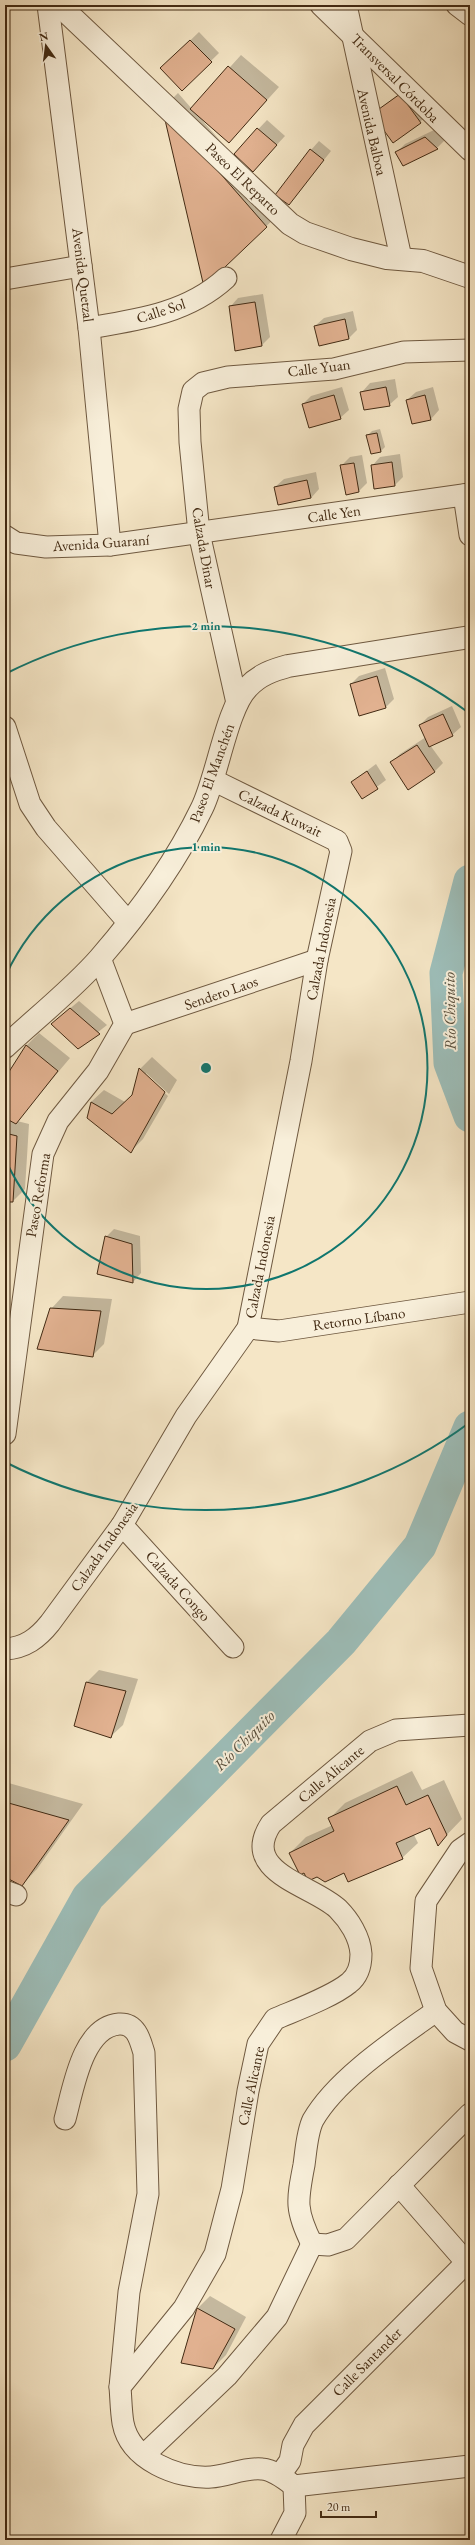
<svg xmlns="http://www.w3.org/2000/svg" width="475" height="2545" font-family="'EB Garamond',serif">
	<style>
		.shadow { fill: #0003 }
		.lines { fill: none; stroke-linecap: round; stroke-linejoin: round }
		.river { stroke: #9dbeb9; stroke-width: 33 }
		.building { fill: #e1b190; stroke: #422a13 }
		.minor-casing { stroke: #6f5940; stroke-width: 23 }
		.tertiary-casing { stroke: #6f5940; stroke-width: 24 }
		.minor { stroke: #f8efda; stroke-width: 21 }
		.tertiary { stroke: #f8efda; stroke-width: 22 }
		.ring { fill: none; stroke: #0f766e; stroke-width: 2 }
		.labels { text-anchor: middle; stroke-width: 4; stroke-linejoin: round; paint-order: stroke }
		.street-label { font-size: 15px; fill: #422a13; stroke: #f8efda }
		.water-label { font-size: 16px; font-style: italic; fill: #594f3c; stroke: #f8efda }
		.centre { fill: #0f766e; stroke: #f8efda; stroke-width: 2 }
		.ring-label { font-size: 12px; text-anchor: middle; font-weight: bold; fill: #0f766e; stroke: #f8efda; stroke-width: 4; stroke-linejoin: round; paint-order: stroke }
	</style>
	<rect width="100%" height="100%" fill="#f5e6c6"/>
	<filter id="stains"><feTurbulence type="fractalNoise" baseFrequency=".005" numOctaves="4"/><feColorMatrix values="0 0 0 0 .2 0 0 0 0 .09 0 0 0 0 .02 0 0 0 .5 -.17"/></filter>
	<radialGradient id="worn" r=".72"><stop offset=".6" stop-color="#630" stop-opacity="0"/><stop offset="1" stop-color="#630" stop-opacity=".3"/></radialGradient>
	<!-- shadow -->
	<g class="shadow">
		<polygon points="199,32 219,53 182,89 170,60"/>
		<polygon points="241,55 279,87 229,142 201,119 282,211 205,285 163,108 178,93 192,109"/>
		<polygon points="408,87 428,114 420,122 373,114"/>
		<polygon points="267,120 285,136 261,162 235,154"/>
		<polygon points="434,130 445,140 437,148 403,165 397,152 405,144"/>
		<polygon points="319,141 331,151 289,204 311,150"/>
		<polygon points="5,167 9,184 5,188"/>
		<polygon points="263,294 270,337 262,345 230,307 238,298"/>
		<polygon points="353,311 357,330 349,338 315,326 324,318"/>
		<polygon points="395,379 398,397 389,405 362,392 370,383"/>
		<polygon points="342,387 349,410 340,418 303,404 311,396"/>
		<polygon points="433,387 439,410 431,419 407,400 416,392"/>
		<polygon points="380,429 385,447 381,451 372,453 368,435 372,431"/>
		<polygon points="400,454 403,477 395,485 375,488 372,466 380,457"/>
		<polygon points="362,455 367,483 359,491 341,466 350,457"/>
		<polygon points="316,472 319,489 311,498 275,487 284,479"/>
		<polygon points="385,668 394,699 386,707 351,684 359,676"/>
		<polygon points="452,706 461,727 452,735 430,745 443,763 434,772 391,763 400,754 426,737 420,725 428,717"/>
		<polygon points="376,764 386,780 362,798 352,782"/>
		<polygon points="79,1001 107,1025 78,1048 61,1016"/>
		<polygon points="39,1033 70,1058 17,1121 29,1124 25,1189 13,1201 5,1201 5,1119 9,1119 5,1117 5,1080 27,1045"/>
		<polygon points="152,1057 177,1080 169,1094 146,1073 146,1076 168,1096 143,1139 131,1151 91,1102 104,1090 125,1102 133,1095 140,1069"/>
		<polygon points="114,1229 140,1236 141,1273 133,1282 106,1237"/>
		<polygon points="63,1296 112,1299 104,1344 92,1356 51,1309"/>
		<polygon points="99,1670 138,1679 123,1725 110,1737 87,1682"/>
		<polygon points="412,1771 422,1790 444,1780 462,1819 438,1844 431,1827 414,1835 418,1843 402,1858 345,1872 290,1853 306,1837 333,1825 330,1818 345,1803"/>
		<polygon points="5,1782 83,1804 37,1869 22,1885 5,1876 10,1865 5,1861"/>
		<polygon points="210,2296 246,2317 226,2355 213,2368 182,2362 198,2308"/>
	</g>
	<g class="lines">
		<!-- river -->
		<g class="river">
			<polyline points="470,881 446,973 450,1063 470,1116"/>
			<polyline points="5,2045 88,1897 341,1642 420,1546 470,1427"/>
		</g>
	</g>
	<!-- building -->
	<g class="building">
		<polygon points="384,5 394,5 390,10"/>
		<polygon points="190,40 212,62 182,91 160,68"/>
		<polygon points="228,66 267,100 229,143 190,109"/>
		<polygon points="400,94 421,123 393,143 372,114"/>
		<polygon points="162,107 267,227 204,287"/>
		<polygon points="257,128 277,145 253,172 234,154"/>
		<polygon points="425,137 438,149 403,166 395,152"/>
		<polygon points="310,149 324,160 289,205 275,195"/>
		<polygon points="255,302 262,346 235,351 229,306"/>
		<polygon points="345,319 349,339 319,346 314,326"/>
		<polygon points="386,387 390,406 364,410 360,392"/>
		<polygon points="334,395 341,419 309,428 302,404"/>
		<polygon points="425,395 431,420 412,424 406,400"/>
		<polygon points="377,433 381,452 371,454 366,435"/>
		<polygon points="392,462 395,486 374,489 371,465"/>
		<polygon points="354,463 359,492 346,495 340,465"/>
		<polygon points="307,480 311,498 278,505 274,487"/>
		<polygon points="377,676 386,708 359,716 350,684"/>
		<polygon points="443,714 453,736 429,747 419,725"/>
		<polygon points="417,745 435,772 408,790 390,762"/>
		<polygon points="367,771 378,789 362,799 351,782"/>
		<polygon points="70,1008 100,1034 78,1049 51,1024"/>
		<polygon points="26,1045 58,1071 16,1124 5,1118 5,1078"/>
		<polygon points="139,1068 165,1092 131,1153 87,1118 91,1102 112,1114 132,1095"/>
		<polygon points="5,1133 17,1136 13,1202 5,1202"/>
		<polygon points="105,1236 132,1244 133,1283 97,1274"/>
		<polygon points="50,1308 101,1311 93,1357 37,1349"/>
		<polygon points="86,1682 126,1691 111,1738 74,1726"/>
		<polygon points="397,1786 406,1805 428,1795 447,1835 438,1846 430,1828 396,1843 403,1859 348,1882 344,1873 325,1882 317,1877 308,1881 304,1873 300,1875 289,1853 334,1831 328,1818"/>
		<polygon points="5,1802 69,1820 22,1886 5,1877 9,1865 5,1862"/>
		<polygon points="197,2308 235,2329 213,2369 181,2363"/>
	</g>
	<g class="lines">
		<!-- minor casing -->
		<g class="minor-casing">
			<g id="minor">
				<polyline points="48,5 89,328 110,545"/>
				<polyline points="321,5 470,150"/>
				<polyline points="346,5 401,258"/>
				<polyline points="457,5 470,15"/>
				<polyline points="5,279 81,266"/>
				<path d="M89 328C138 320 188 313 226 278"/>
				<polyline points="464,495 470,535"/>
				<polyline points="5,536 16,543 46,547 110,545 470,494"/>
				<polyline points="237,703 199,533 190,442 189,409 193,391 203,383 228,377 334,369 404,352 470,350"/>
				<polyline points="5,727 30,804 46,828 128,922"/>
				<polyline points="125,1024 317,960"/>
				<polyline points="248,1328 279,1331 470,1302"/>
				<polyline points="5,1434 43,1154 58,1121 98,1071 125,1024 100,958"/>
				<polyline points="122,1525 233,1647"/>
				<path d="M5 1649C25 1648 38 1638 50 1623L122 1525 186 1416 248 1328 301 1061 317 960 341 851 337 841 213 780"/>
				<polyline points="470,1843 460,1850 426,1901 421,1968 436,2011 455,2032 470,2040"/>
				<polyline points="5,1891 16,1895"/>
				<path d="M65 2119C73 2090 82 2027 119 2024 136 2023 140 2039 144 2053L148 2194 129 2292 120 2387"/>
				<polyline points="399,2185 467,2263"/>
				<path d="M312 2244C295 2210 297 2201 304 2165 306 2151 307 2132 313 2120 337 2078 397 2039 436 2011"/>
				<polyline points="144,2455 227,2376 277,2317 312,2244 328,2245 346,2239 470,2114"/>
				<polyline points="280,2475 290,2461 293,2445 304,2425 470,2259"/>
				<path d="M294 2486C285 2479 274 2470 262 2469 246 2467 227 2476 211 2477 178 2479 130 2460 123 2423 121 2411 121 2399 120 2387L184 2308 215 2254 232 2189 248 2091 258 2044 275 2019C296 2010 332 1997 349 1983 358 1976 361 1965 361 1954 360 1937 349 1920 338 1909 313 1885 239 1873 271 1824L370 1741 396 1730 470 1725"/>
				<polyline points="294,2486 470,2466"/>
				<polyline points="281,2540 295,2513 294,2486"/>
			</g>
		</g>
		<!-- tertiary casing -->
		<g class="tertiary-casing">
			<g id="tertiary">
				<polyline points="59,5 290,224 305,233 351,249 387,258 423,261 470,277"/>
				<path d="M5 1047C35 1019 74 988 100 958 139 913 176 862 202 808 217 778 227 707 248 687 259 675 273 670 288 666L470 637"/>
			</g>
		</g>
		<!-- minor -->
		<use href="#minor" class="minor"/>
		<!-- tertiary -->
		<use href="#tertiary" class="tertiary"/>
	</g>
	<!-- distance rings -->
	<g class="ring">
		<path d="M6 975A221 221 0 1 1 6 1161"/>
		<path d="M469 1423A442 442 0 0 1 5 1462M5 674A442 442 0 0 1 469 713"/>
	</g>
	<g class="labels">
		<!-- street labels -->
		<g class="street-label">
			<text transform="translate(395 78) rotate(45)" y="5">Transversal Córdoba</text>
			<text transform="translate(372 132) rotate(77)" y="5">Avenida Balboa</text>
			<text transform="translate(243 179) rotate(44)" y="5">Paseo El Reparto</text>
			<text transform="translate(83 275) rotate(83)" y="5">Avenida Quetzal</text>
			<text transform="translate(161 311) rotate(-18)" y="5">Calle Sol</text>
			<text transform="translate(319 368) rotate(-7)" y="5">Calle Yuan</text>
			<text transform="translate(334 514) rotate(-8)" y="5">Calle Yen</text>
			<text transform="translate(101 543) rotate(-4)" y="5">Avenida Guaraní</text>
			<text transform="translate(204 548) rotate(80)" y="5">Calzada Dinar</text>
			<text transform="translate(212 773) rotate(-70)" y="5">Paseo El Manchén</text>
			<text transform="translate(280 813) rotate(26)" y="5">Calzada Kuwait</text>
			<text transform="translate(321 949) rotate(-79)" y="5">Calzada Indonesia</text>
			<text transform="translate(221 993) rotate(-19)" y="5">Sendero Laos</text>
			<text transform="translate(38 1195) rotate(-80)" y="5">Paseo Reforma</text>
			<text transform="translate(260 1267) rotate(-79)" y="5">Calzada Indonesia</text>
			<text transform="translate(359 1319) rotate(-8)" y="5">Retorno Líbano</text>
			<text transform="translate(104 1547) rotate(-55)" y="5">Calzada Indonesia</text>
			<text transform="translate(178 1586) rotate(48)" y="5">Calzada Congo</text>
			<text transform="translate(331 1774) rotate(-40)" y="5">Calle Alicante</text>
			<text transform="translate(251 2086) rotate(-78)" y="5">Calle Alicante</text>
			<text transform="translate(367 2362) rotate(-45)" y="5">Calle Santander</text>
		</g>
		<!-- water labels -->
		<g class="water-label">
			<text transform="translate(449 1011) rotate(-91)" y="6">Río Chiquito</text>
			<text transform="translate(244 1740) rotate(-45)" y="6">Río Chiquito</text>
		</g>
	</g>
	<circle cx="206" cy="1068" r="6" class="centre"/>
	<g class="ring-label">
		<text x="206" y="630">2 min</text>
		<text x="206" y="851">1 min</text>
	</g>
	<!-- margin -->
	<rect width="475" height="2545" fill="none" stroke="#f5e6c6" stroke-width="20"/>
	<rect x="6" y="6" width="463" height="2533" fill="none" stroke="#422a13" stroke-width="2"/>
	<rect x="10" y="10" width="455" height="2525" fill="none" stroke="#422a13"/>
	<!-- north arrow -->
	<g transform="translate(46 46) rotate(346)" stroke="#f8efda" stroke-width="3" paint-order="stroke">
	<path d="M0-3L7 15L0 10L-7 15Z" fill="#422a13"/>
	<text y="-6" font-size="11" font-weight="bold" text-anchor="middle" fill="#422a13">N</text>
	</g>
	<!-- scale -->
	<path d="M321 2511v6h55v-6" fill="none" stroke="#422a13" stroke-width="2"/>
	<text x="327" y="2511" font-size="12" fill="#422a13" stroke="#f8efda" stroke-width="3" paint-order="stroke">20 m</text>
	<rect width="100%" height="100%" filter="url(#stains)"/>
	<rect width="100%" height="100%" fill="url(#worn)"/>
</svg>
